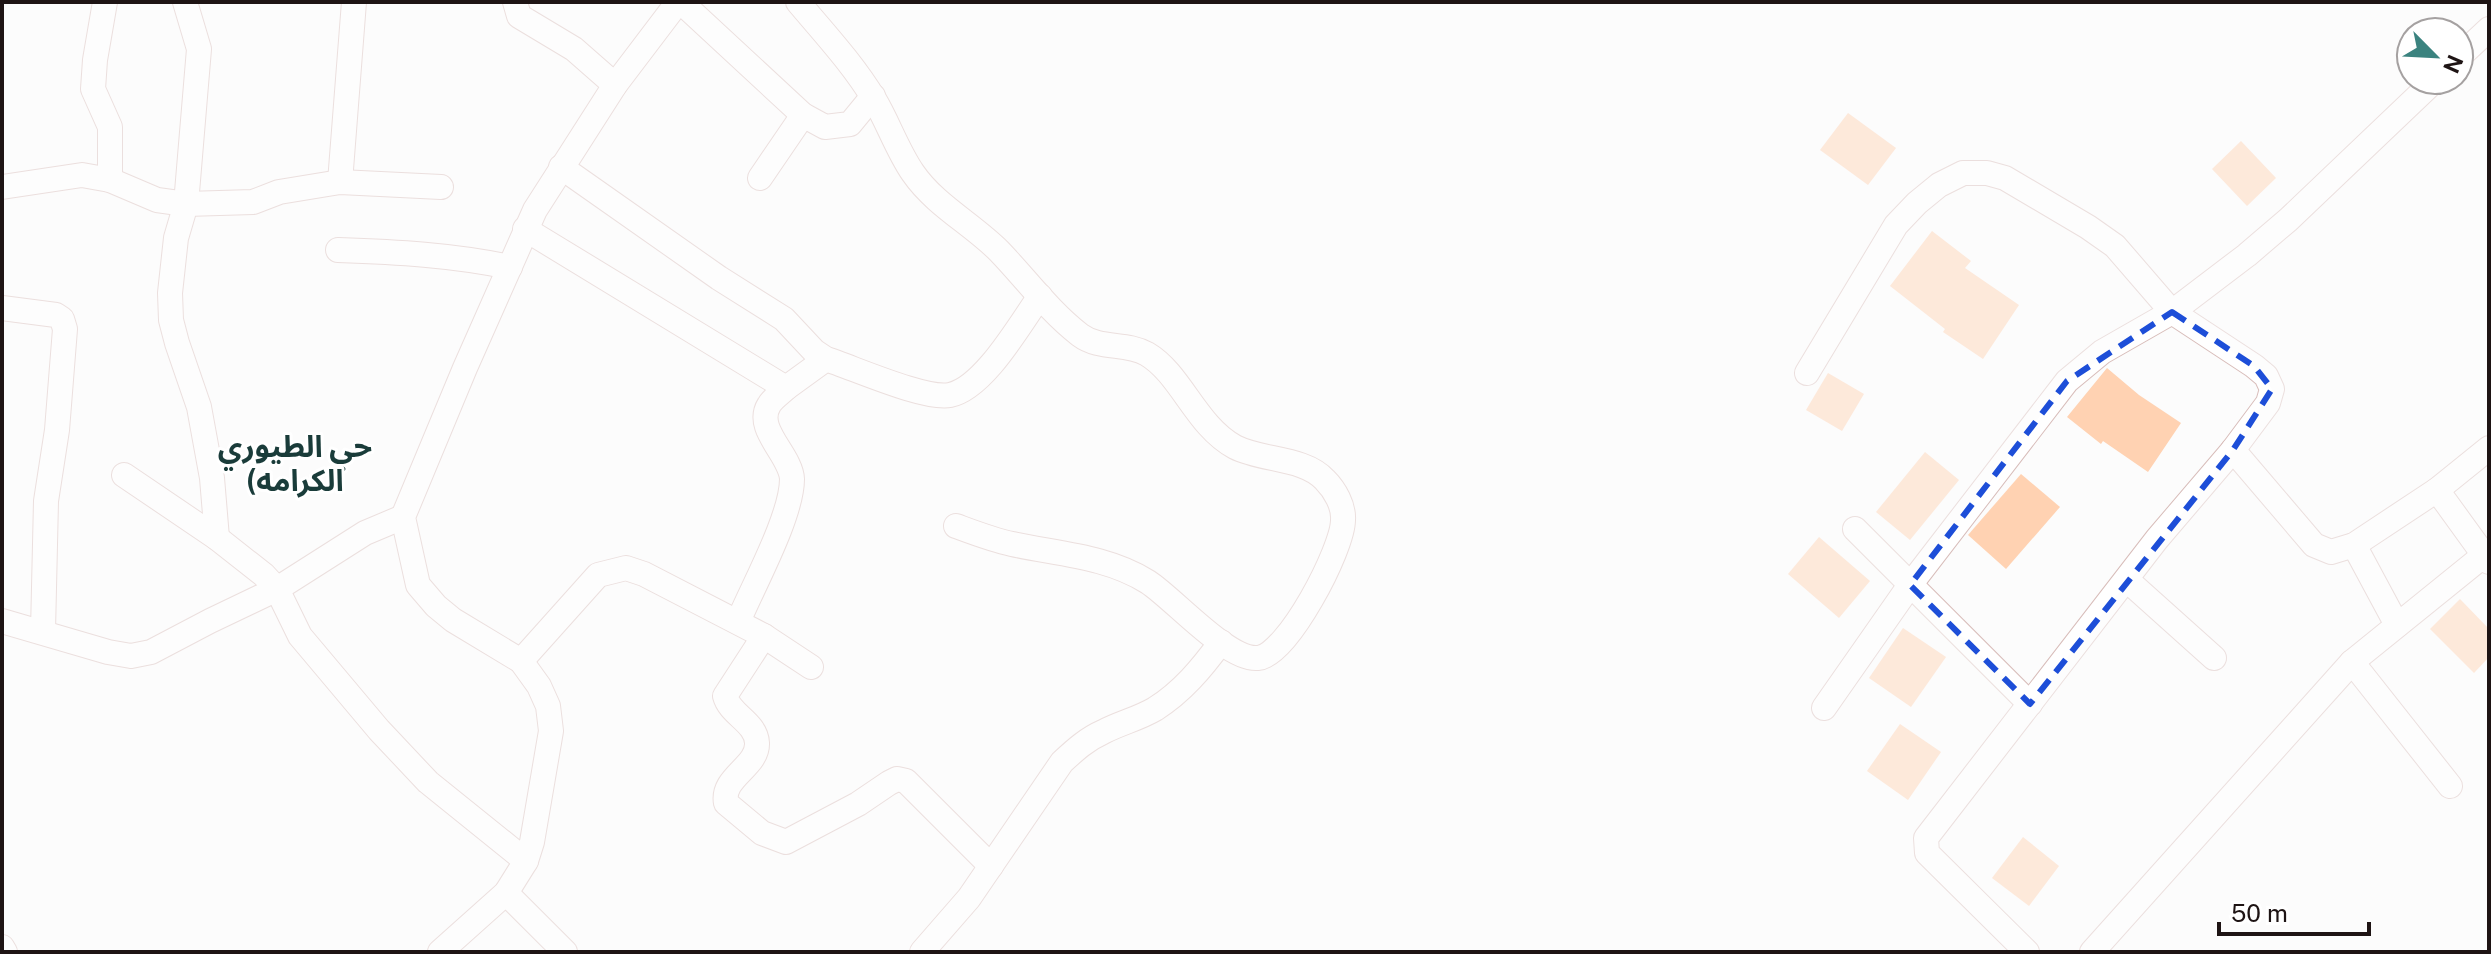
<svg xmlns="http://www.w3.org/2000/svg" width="2491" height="954" font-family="'Public Sans','Noto Sans Arabic',sans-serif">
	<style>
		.building { fill: #ffd2b2 }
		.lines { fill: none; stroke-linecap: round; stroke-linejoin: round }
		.minor-casing { stroke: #d8bdba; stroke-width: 26 }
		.minor { stroke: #fff; stroke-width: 24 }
		.marked { fill: none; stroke: #1d4ed8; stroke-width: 6; stroke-dasharray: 16 10; stroke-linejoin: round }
		.labels { text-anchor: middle; stroke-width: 6; stroke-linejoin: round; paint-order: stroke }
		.district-label { font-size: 30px; font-weight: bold; fill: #1a3c3a; stroke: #fff }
	</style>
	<rect width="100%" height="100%" fill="#fcfcfc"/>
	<!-- building -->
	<g class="building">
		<polygon points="1848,113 1896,148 1868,185 1820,150"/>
		<polygon points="2241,141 2276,178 2247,206 2212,169"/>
		<polygon points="1932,231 1971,261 1965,268 2019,305 1983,359 1943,332 1945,329 1890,286"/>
		<polygon points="2107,368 2139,395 2181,423 2148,472 2103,441 2101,444 2067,417"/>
		<polygon points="1828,373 1864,394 1842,431 1806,410"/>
		<polygon points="1925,452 1959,480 1910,540 1876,512"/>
		<polygon points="2021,474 2060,507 2006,569 1968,535"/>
		<polygon points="1819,537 1870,581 1839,618 1788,574"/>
		<polygon points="2460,599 2489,629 2489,657 2474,673 2430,629"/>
		<polygon points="1903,628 1946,657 1911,707 1869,678"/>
		<polygon points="1900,724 1941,752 1908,800 1867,771"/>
		<polygon points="2023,837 2059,866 2029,906 1992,878"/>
	</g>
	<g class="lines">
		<!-- minor casing -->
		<g class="minor-casing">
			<g id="minor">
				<polyline points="105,2 95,60 93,89 110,127 110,180"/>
				<polyline points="185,2 199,49 186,204 176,238 170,293 171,320 177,343 199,407 212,478 217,538"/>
				<polyline points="515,2 519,16 574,49 615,85"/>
				<polyline points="681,2 803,115 825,127 850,124 873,96"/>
				<path d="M798 2C824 33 853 64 874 99 888 122 897 150 913 173 935 205 972 224 999 251 1026 279 1049 311 1080 335 1100 350 1126 342 1147 354 1181 374 1196 426 1235 447 1262 461 1304 457 1325 480 1335 490 1344 506 1343 520 1343 549 1287 656 1258 658 1228 661 1173 598 1148 582 1107 556 1057 554 1012 544 993 540 975 533 956 526"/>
				<polyline points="2459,57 2489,29"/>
				<path d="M561 167 719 278 784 319 814 351 826 359C854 368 925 400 950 395 984 388 1020 324 1040 296"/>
				<polyline points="760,178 803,115"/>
				<polyline points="340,182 354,2"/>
				<polyline points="2,187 82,175 110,180 157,200 186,204 253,202 279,192 340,182 441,187"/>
				<polyline points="525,229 786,388 826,359"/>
				<path d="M338 250C397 252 452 255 510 267"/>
				<polyline points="2,308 56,315 62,319 65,329 57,430 46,501 43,631"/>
				<polyline points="1807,373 1896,225 1917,203 1939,185 1963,173 1987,173 2005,178 2088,227 2115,246 2172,312 2254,366 2266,376 2272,389 2268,403 2233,450 2157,539 1926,838 1927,853 2027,952"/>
				<polyline points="2233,450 2314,545 2331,552 2354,545 2437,490 2489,448"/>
				<polyline points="124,475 217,538 264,575 277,589 300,636 379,730 428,782 526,861"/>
				<polyline points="2437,490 2489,562"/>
				<polyline points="1855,529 2030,704"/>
				<polyline points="2354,545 2397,625"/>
				<polyline points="2127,580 2214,658"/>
				<polyline points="2,621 108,652 131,656 151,652 210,621 277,589 365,533 403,517"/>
				<path d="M738 622C753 586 792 516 792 479 791 455 754 429 769 405 772 399 781 393 786 388"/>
				<path d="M764 636 725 696C730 715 756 722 757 743 758 767 721 777 726 803L762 833 786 842 858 804 889 783 897 779 906 781 991 866"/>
				<polyline points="521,661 598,575 626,568 644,574 764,636 811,667"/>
				<polyline points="2352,662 2450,786"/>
				<polyline points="1824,708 1910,585 2067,381 2102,352 2172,312 2247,255 2288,220 2435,80"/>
				<polyline points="506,893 565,952"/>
				<polyline points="2,947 5,952"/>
				<polyline points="440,952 506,893 526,861 532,842 551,731 548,706 539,686 521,661 453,620 436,606 418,585 403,517 465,368 535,210 615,85 678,2"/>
				<path d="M922 952 969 898 1062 762C1075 750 1087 739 1103 732 1120 723 1138 719 1155 709 1182 692 1202 668 1221 642"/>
				<polyline points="2092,952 2352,662 2483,556"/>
			</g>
		</g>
		<!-- minor -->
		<use href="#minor" class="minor"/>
	</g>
	<!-- marked area -->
	<path d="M0 0H2491V954H0ZM2172 312 2254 366 2272 389 2233 450 2030 704 1910 585 2067 381Z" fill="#fcfcfc" fill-opacity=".55" fill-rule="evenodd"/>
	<path class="marked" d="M2172 312 2254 366 2272 389 2233 450 2030 704 1910 585 2067 381Z"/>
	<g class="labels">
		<!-- district labels -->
		<g class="district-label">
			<text x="295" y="457">حي الطيوري<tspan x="295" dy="34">(الكرامه</tspan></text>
		</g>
	</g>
	<!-- border -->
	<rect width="2491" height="954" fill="none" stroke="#1e1414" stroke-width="8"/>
	<!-- north arrow -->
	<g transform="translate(2435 56) rotate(114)"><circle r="38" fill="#ffffff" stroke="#a5a1a1" stroke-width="2"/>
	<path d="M0-6L14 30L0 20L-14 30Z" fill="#3b837f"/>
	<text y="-12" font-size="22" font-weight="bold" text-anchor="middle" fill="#1e1414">N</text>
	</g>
	<!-- scale -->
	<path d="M2219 922v12h150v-12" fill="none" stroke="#1e1414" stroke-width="4"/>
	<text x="2231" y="922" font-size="24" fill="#1e1414" stroke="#ffffff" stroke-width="6" paint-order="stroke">50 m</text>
</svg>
